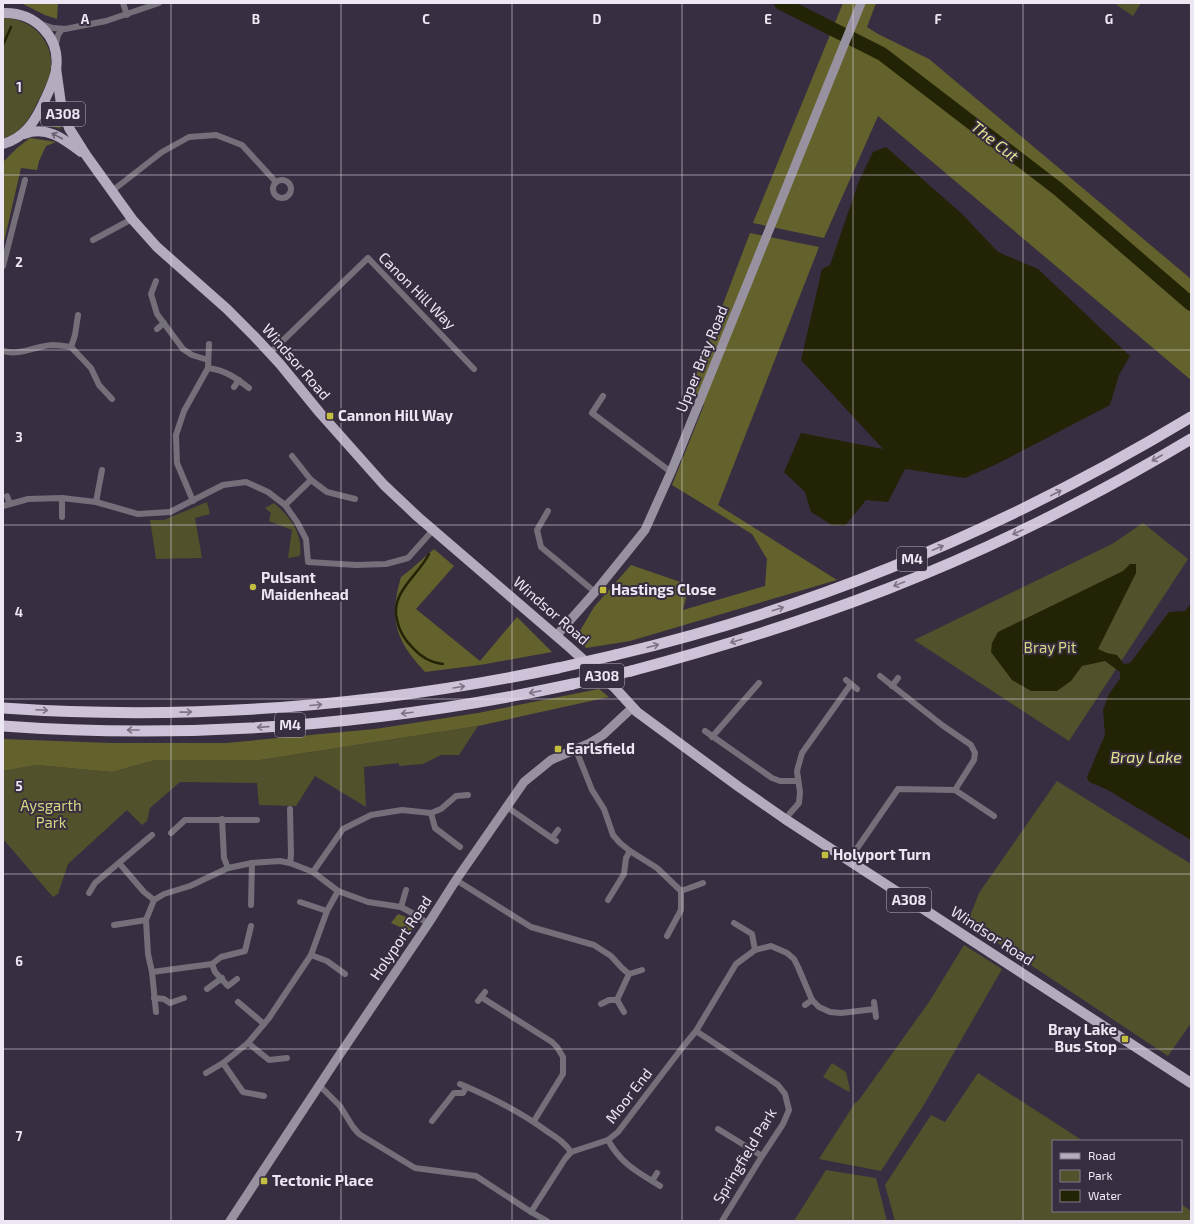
<svg xmlns="http://www.w3.org/2000/svg" width="1194" height="1224" font-family="'Exo 2',sans-serif">
	<style>
		.green { fill: #51512b }
		.forest { fill: #63622c }
		.water { fill: #232306 }
		.lines { fill: none; stroke-linecap: round; stroke-linejoin: round }
		.stream { stroke: #232306; stroke-width: 2.5 }
		.river { stroke: #232306; stroke-width: 14 }
		.street { stroke: #746f79; stroke-width: 6 }
		.secondary { stroke: #9891a0; stroke-width: 9 }
		.primary { stroke: #b4abbe; stroke-width: 10 }
		.highway { stroke: #cec2d9; stroke-width: 11 }
		.highway-bridge { stroke: #cec2d9; stroke-width: 11 }
		.oneway { stroke: #6a6073 }
		.oneway2 { stroke: #7c7185 }
		.grid { fill: none; stroke: #ede7f3; stroke-width: 1; stroke-opacity: 0.55 }
		.poi-dot { fill: #c1be40; stroke: #382e41; stroke-width: 1.5 }
		.labels { text-anchor: middle; stroke-width: 4; stroke-linejoin: round; paint-order: stroke }
		.shield { fill: #382e41; stroke: #b7b0be; stroke-width: 1 }
		.shield-label { font-size: 14px; font-weight: bold; fill: #ede7f3 }
		.street-label { font-size: 15px; fill: #ede7f3; stroke: #382e41 }
		.poi-label { font-size: 15px; font-weight: bold; fill: #ede7f3; stroke: #382e41; text-anchor: start }
		.park-label { font-size: 15px; fill: #d7d683; stroke: #382e41 }
		.water-label { font-size: 16px; font-style: italic; fill: #e3e28e; stroke: #382e41 }
		.grid-label { font-size: 13px; text-anchor: middle; font-weight: bold; fill: #ede7f3; stroke: #382e41; stroke-width: 4; stroke-linejoin: round; paint-order: stroke }
	</style>
	<rect width="100%" height="100%" fill="#382e41"/>
	<!-- green -->
	<g class="green">
		<polygon points="1114,3 1141,3 1133,16"/>
		<path d="M3 18C30 18 53 39 51 67 50 78 44 89 39 99 30 117 23 132 3 139Z"/>
		<polygon points="51,101 61,129 41,124"/>
		<polygon points="207,502 210,514 195,518 202,558 156,559 150,520 164,520"/>
		<path d="M274 503C290 517 303 533 300 556L288 558 292 530 269 521 271 513 265 508Z"/>
		<polygon points="1143,523 1188,559 1069,741 914,640 1112,544"/>
		<polygon points="478,726 459,755 441,755 423,764 399,766 399,763 364,767 366,807 315,776 296,806 259,805 257,783 180,782 150,808 147,821 142,825 127,810 68,864 58,894 53,897 3,839 3,771 36,765 112,772 155,760 260,760"/>
		<polygon points="1057,781 1191,864 1191,1023 1168,1056 978,930 970,916 979,893"/>
		<polygon points="964,945 1002,969 925,1103 881,1171 819,1159 855,1103 859,1100 929,1002"/>
		<polygon points="832,1063 846,1072 850,1090 849,1092 823,1077"/>
		<polygon points="978,1073 1083,1141 1053,1141 1053,1211 1181,1211 1181,1204 1191,1211 1191,1221 895,1221 885,1185 931,1115 945,1122"/>
		<polygon points="826,1170 876,1178 887,1221 794,1221"/>
	</g>
	<!-- forest -->
	<g class="forest">
		<polygon points="21,3 58,3 57,19 45,15"/>
		<polygon points="843,3 876,3 867,27 878,34 929,59 1191,279 1191,380 878,116 824,238 753,223"/>
		<polygon points="30,138 56,142 46,146 39,161 37,170 21,168 3,246 3,162 17,148"/>
		<polygon points="750,233 819,247 718,505 837,580 630,641 586,648 577,636 594,607 631,565 689,585 683,610 765,586 767,559 752,534 672,485 704,405 690,391"/>
		<path d="M434 549 454 566 416 609 480 661 517 617 552 652 480 665 425 672C395 640 389 619 401 577L410 570Z"/>
		<polygon points="599,689 609,697 478,726 260,760 155,760 112,772 36,765 3,771 3,739 111,743 226,743 375,729 478,713"/>
		<polygon points="398,914 416,921 411,932 391,923"/>
	</g>
	<!-- water -->
	<g class="water">
		<polygon points="886,147 962,214 998,252 1038,269 1130,356 1119,375 1110,405 999,463 965,478 905,469 888,502 866,500 845,526 832,525 811,512 805,492 784,472 801,433 883,449 801,360 822,269 830,265 859,181 873,152"/>
		<polygon points="1130,564 1136,564 1136,573 1098,649 1107,653 1117,655 1124,664 1130,663 1169,612 1185,611 1191,603 1191,840 1106,789 1089,782 1087,777 1105,735 1103,710 1109,694 1120,679 1120,672 1105,661 1082,666 1071,681 1057,691 1031,691 1012,680 991,652 992,643 998,632 1123,571"/>
	</g>
	<g class="lines">
		<!-- stream -->
		<g class="stream">
			<polyline points="3,45 11,27"/>
			<path d="M429 554C418 576 390 592 397 620 399 630 405 640 412 647 420 656 431 663 443 664"/>
		</g>
		<!-- river -->
		<polyline class="river" points="781,3 882,54 1058,189 1191,304"/>
		<!-- street -->
		<g class="street">
			<polyline points="123,3 127,15"/>
			<polyline points="41,24 53,28 65,29 106,21 159,3"/>
			<polyline points="55,48 58,35 62,29"/>
			<circle cx="282" cy="189" r="9"/>
			<polyline points="112,191 162,152 189,137 216,135 242,145 276,182"/>
			<polyline points="93,240 132,219"/>
			<polyline points="3,266 25,180"/>
			<polyline points="156,281 151,294 157,314 183,349 192,355 208,360"/>
			<polyline points="157,329 164,323"/>
			<polyline points="71,347 75,335 78,315"/>
			<path d="M3 351C21 356 35 346 52 345 59 345 65 346 71 347L91 368 99 385 112 399"/>
			<polyline points="270,353 368,258 474,369"/>
			<path d="M208 368C225 370 236 378 249 388"/>
			<polyline points="234,387 239,380"/>
			<polyline points="603,396 592,413 671,472"/>
			<polyline points="292,456 311,480 327,492 355,499"/>
			<polyline points="7,496 10,504"/>
			<polyline points="193,501 177,463 176,435 184,411 208,368 209,344"/>
			<polyline points="96,502 102,470"/>
			<polyline points="285,505 311,480"/>
			<polyline points="3,506 28,499 62,498 96,502 138,514 170,512 223,485 246,482 268,492 285,505 297,522 306,539 308,562 356,565 386,564 408,558 433,530"/>
			<polyline points="548,511 537,530 541,547 595,592"/>
			<polyline points="62,517 62,498"/>
			<polyline points="846,680 857,689"/>
			<polyline points="892,686 898,678"/>
			<polyline points="705,731 772,778 780,781 798,781"/>
			<polyline points="712,737 759,683"/>
			<polyline points="576,750 592,790 604,809 613,835 620,843 630,851 657,868 681,891"/>
			<polyline points="955,790 994,816"/>
			<polyline points="507,807 556,841"/>
			<polyline points="431,813 435,828 460,847"/>
			<polyline points="222,819 224,858 228,868"/>
			<polyline points="785,819 799,803 800,792 797,771 802,753 851,684"/>
			<polyline points="171,833 185,820 257,820"/>
			<polyline points="552,838 558,830"/>
			<polyline points="849,860 898,789 955,790 974,760 975,753 971,745 942,725 880,676"/>
			<polyline points="119,863 144,892 154,900"/>
			<polyline points="290,863 291,855 290,809"/>
			<polyline points="313,872 343,829 371,815 402,810 431,813 441,809 456,796 468,795"/>
			<polyline points="456,880 531,927 594,945 611,956 622,968 629,974"/>
			<polyline points="89,893 95,883 152,835"/>
			<polyline points="608,900 624,874 626,858 630,851"/>
			<polyline points="300,902 327,911"/>
			<polyline points="251,905 252,863"/>
			<polyline points="401,907 406,890"/>
			<polyline points="734,923 752,934 755,950"/>
			<polyline points="114,925 146,920"/>
			<polyline points="667,936 681,910 681,891 703,883"/>
			<polyline points="311,955 327,961 345,974"/>
			<polyline points="212,964 215,972 228,986 237,979"/>
			<polyline points="152,972 212,964 221,957 245,951 251,926"/>
			<polyline points="207,989 222,978"/>
			<polyline points="481,997 552,1042 557,1047 563,1057 563,1074 534,1121"/>
			<polyline points="154,998 164,999 170,1003 184,998"/>
			<polyline points="617,1000 629,974 642,970"/>
			<polyline points="478,1001 485,992"/>
			<polyline points="238,1002 264,1024"/>
			<polyline points="874,1002 876,1017"/>
			<polyline points="601,1004 609,1000 617,1000 624,1012"/>
			<polyline points="805,1005 812,1000"/>
			<polyline points="156,1012 152,972 148,954 146,920 154,900 164,894 190,886 228,868 252,863 280,861 290,863 313,872 338,891 368,902 401,907 416,915 428,924"/>
			<polyline points="696,1031 778,1085 785,1094 789,1110 783,1124 762,1156 722,1221"/>
			<polyline points="248,1043 269,1060 287,1058"/>
			<polyline points="223,1063 243,1092 264,1096"/>
			<polyline points="206,1073 223,1063 248,1043 269,1018 311,955 327,911 338,891"/>
			<path d="M460 1084C491 1097 521 1112 548 1132 557 1138 565 1143 571 1152"/>
			<polyline points="320,1086 340,1106 353,1127 359,1134 415,1168 476,1176 531,1212 547,1221"/>
			<polyline points="432,1121 454,1093 463,1093 466,1087"/>
			<polyline points="718,1129 762,1156"/>
			<path d="M608 1140C621 1164 638 1172 660 1186"/>
			<polyline points="652,1181 657,1173"/>
			<polyline points="531,1212 565,1159 571,1152 608,1140 618,1132 682,1048 696,1031 736,964 755,950 771,946 787,953 794,959 798,967 812,1000 819,1007 830,1012 841,1013 875,1009"/>
		</g>
		<!-- secondary -->
		<g class="secondary">
			<polyline points="557,635 595,592 645,530 671,472 861,3"/>
			<polyline points="230,1221 336,1060 428,924 456,880 524,782 551,760 588,744 603,735 632,708"/>
		</g>
		<!-- primary -->
		<g class="primary">
			<path d="M3 13C35 12 61 37 56 70 54 82 48 93 43 104 34 123 24 138 3 144"/>
			<polyline points="56,68 61,104 69,128 86,155 132,219 157,247 227,309 254,336 280,364 320,413 384,485 418,517 568,646 615,688 637,712 739,787 785,819 1191,1083"/>
			<path d="M24 134C46 125 64 139 81 152"/>
		</g>
		<!-- highway -->
		<g class="highway">
			<path d="M615 655C819 607 1012 525 1191 417"/>
			<path d="M631 671C718 648 804 621 887 589 993 548 1094 497 1191 439"/>
			<path d="M3 708C189 721 376 706 558 668"/>
			<path d="M3 726C193 740 387 724 573 684"/>
		</g>
		<!-- highway-bridge -->
		<g class="highway-bridge">
			<polyline points="558,668 615,655"/>
			<polyline points="573,684 631,671"/>
		</g>
	</g>
	<!-- one-way arrows -->
	<defs><path id="oneway-shaft" d="M-6 0H5M1.5-3L5.5 0L1.5 3" fill="none" stroke-width="1.6" stroke-linecap="round" stroke-linejoin="round"/></defs>
	<use class="oneway" href="#oneway-shaft" transform="translate(57 136) rotate(-152)"/>
	<g class="oneway2">
		<use href="#oneway-shaft" transform="translate(1157 458) rotate(150)"/>
		<use href="#oneway-shaft" transform="translate(1056 493) rotate(-27)"/>
		<use href="#oneway-shaft" transform="translate(1018 532) rotate(155)"/>
		<use href="#oneway-shaft" transform="translate(938 548) rotate(-23)"/>
		<use href="#oneway-shaft" transform="translate(899 584) rotate(158)"/>
		<use href="#oneway-shaft" transform="translate(778 609) rotate(-18)"/>
		<use href="#oneway-shaft" transform="translate(736 641) rotate(163)"/>
		<use href="#oneway-shaft" transform="translate(653 646) rotate(-15)"/>
		<use href="#oneway-shaft" transform="translate(459 687) rotate(-9)"/>
		<use href="#oneway-shaft" transform="translate(535 692) rotate(168)"/>
		<use href="#oneway-shaft" transform="translate(316 705) rotate(-5)"/>
		<use href="#oneway-shaft" transform="translate(42 710) rotate(3)"/>
		<use href="#oneway-shaft" transform="translate(186 712) rotate(-1)"/>
		<use href="#oneway-shaft" transform="translate(407 713) rotate(173)"/>
		<use href="#oneway-shaft" transform="translate(263 727) rotate(176)"/>
		<use href="#oneway-shaft" transform="translate(133 730) rotate(-180)"/>
	</g>
	<!-- grid -->
	<path class="grid" d="M171 3V1221M341 3V1221M512 3V1221M682 3V1221M853 3V1221M1023 3V1221M3 175H1191M3 350H1191M3 525H1191M3 699H1191M3 874H1191M3 1049H1191"/>
	<!-- markers -->
	<g class="poi-dot">
		<rect x="326" y="412" width="8" height="8" rx="2"/>
		<circle cx="253" cy="587" r="4"/>
		<rect x="599" y="586" width="8" height="8" rx="2"/>
		<rect x="554" y="745" width="8" height="8" rx="2"/>
		<rect x="821" y="851" width="8" height="8" rx="2"/>
		<rect x="1121" y="1035" width="8" height="8" rx="2"/>
		<rect x="260" y="1177" width="8" height="8" rx="2"/>
	</g>
	<g class="labels">
		<!-- shield labels -->
		<g class="shield">
			<rect x="41" y="102" width="44" height="24" rx="3"/>
			<rect x="897" y="547" width="30" height="24" rx="3"/>
			<rect x="580" y="664" width="44" height="24" rx="3"/>
			<rect x="275" y="713" width="30" height="24" rx="3"/>
			<rect x="887" y="888" width="44" height="24" rx="3"/>
		</g>
		<g class="shield-label">
			<text x="63" y="119">A308</text>
			<text x="912" y="564">M4</text>
			<text x="602" y="681">A308</text>
			<text x="290" y="730">M4</text>
			<text x="909" y="905">A308</text>
		</g>
		<!-- street labels -->
		<g class="street-label">
			<text transform="translate(417 291) rotate(45)" y="5">Canon Hill Way</text>
			<text transform="translate(702 359) rotate(-68)" y="5">Upper Bray Road</text>
			<text transform="translate(296 362) rotate(49)" y="5">Windsor Road</text>
			<text transform="translate(551 611) rotate(41)" y="5">Windsor Road</text>
			<text transform="translate(992 936) rotate(33)" y="5">Windsor Road</text>
			<text transform="translate(401 938) rotate(-56)" y="5">Holyport Road</text>
			<text transform="translate(629 1096) rotate(-52)" y="5">Moor End</text>
			<text transform="translate(745 1156) rotate(-59)" y="5">Springfield Park</text>
		</g>
		<!-- poi labels -->
		<g class="poi-label">
			<text x="338" y="421">Cannon Hill Way</text>
			<text x="261" y="583">Pulsant<tspan x="261" dy="17">Maidenhead</tspan></text>
			<text x="611" y="595">Hastings Close</text>
			<text x="566" y="754">Earlsfield</text>
			<text x="833" y="860">Holyport Turn</text>
			<text x="1117" y="1035" text-anchor="end">Bray Lake<tspan x="1117" dy="17">Bus Stop</tspan></text>
			<text x="272" y="1186">Tectonic Place</text>
		</g>
		<!-- park labels -->
		<g class="park-label">
			<text x="1050" y="653">Bray Pit</text>
			<text x="51" y="811">Aysgarth<tspan x="51" dy="17">Park</tspan></text>
		</g>
		<!-- water labels -->
		<g class="water-label">
			<text transform="translate(995 141) rotate(38)" y="6">The Cut</text>
			<text x="1146" y="763">Bray Lake</text>
		</g>
	</g>
	<g class="grid-label">
		<text x="85" y="24">A</text>
		<text x="256" y="24">B</text>
		<text x="426" y="24">C</text>
		<text x="597" y="24">D</text>
		<text x="768" y="24">E</text>
		<text x="938" y="24">F</text>
		<text x="1109" y="24">G</text>
		<text x="19" y="92">1</text>
		<text x="19" y="267">2</text>
		<text x="19" y="442">3</text>
		<text x="19" y="617">4</text>
		<text x="19" y="791">5</text>
		<text x="19" y="966">6</text>
		<text x="19" y="1141">7</text>
	</g>
	<!-- border -->
	<rect width="1194" height="1224" fill="none" stroke="#ede7f3" stroke-width="8"/>
	<!-- legend -->
	<rect x="1052" y="1140" width="130" height="72" fill="#382e41" stroke="#807888"/>
	<rect x="1060" y="1153" width="20" height="6" fill="#b4abbe" stroke="#807888"/>
	<text x="1088" y="1160" font-size="12" fill="#ede7f3">Road</text>
	<rect x="1060" y="1170" width="20" height="12" fill="#51512b" stroke="#807888"/>
	<text x="1088" y="1180" font-size="12" fill="#ede7f3">Park</text>
	<rect x="1060" y="1190" width="20" height="12" fill="#232306" stroke="#807888"/>
	<text x="1088" y="1200" font-size="12" fill="#ede7f3">Water</text>
</svg>
